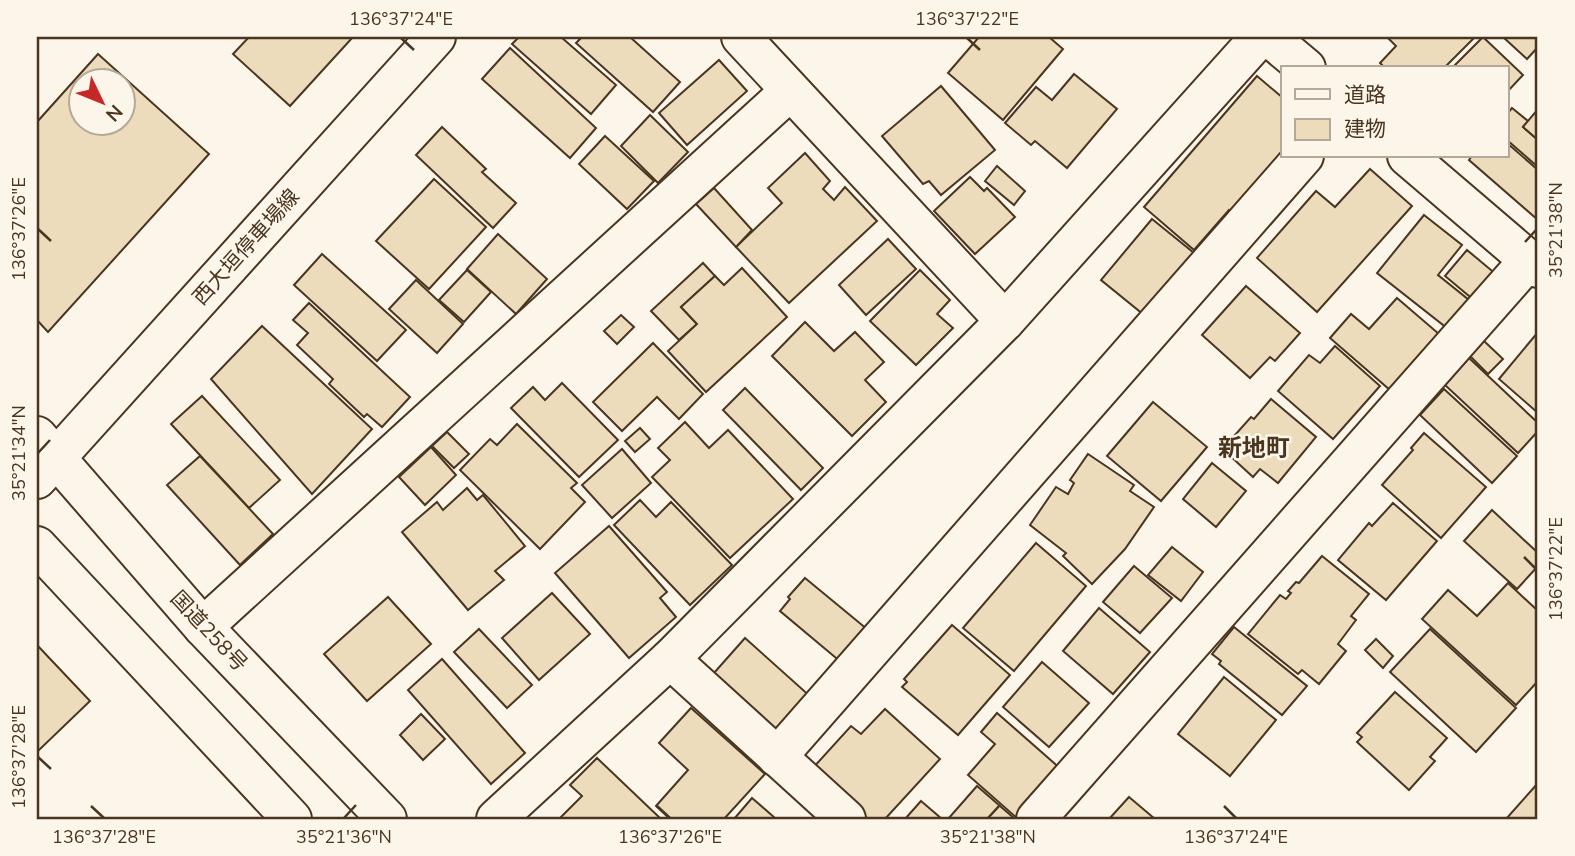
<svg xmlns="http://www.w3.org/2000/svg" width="1575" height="856" font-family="'Nunito Sans','Noto Sans JP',sans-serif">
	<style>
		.building { fill: #ecdcbc; stroke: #4a3520; stroke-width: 2; fill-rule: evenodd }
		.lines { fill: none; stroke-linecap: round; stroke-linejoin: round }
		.minor-casing { stroke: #4a3520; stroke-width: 42 }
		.major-casing { stroke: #4a3520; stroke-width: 42 }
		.highway-casing { stroke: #4a3520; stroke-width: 42 }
		.minor { stroke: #fbf6e9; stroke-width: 38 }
		.major { stroke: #fbf6e9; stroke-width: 38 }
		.highway { stroke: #fbf6e9; stroke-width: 38 }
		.ticks { fill: none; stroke: #4a3520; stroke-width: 2.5 }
		.labels { text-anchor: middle; stroke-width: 5; stroke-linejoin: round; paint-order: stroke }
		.street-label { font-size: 21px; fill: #4a3520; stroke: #fbf6e9 }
		.quarter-label { font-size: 24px; font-weight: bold; fill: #4a3520; stroke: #fbf6e9 }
		.neatline { fill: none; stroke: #4a3520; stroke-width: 2.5 }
		.ticks-label { font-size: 18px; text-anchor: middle; fill: #4a3520 }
	</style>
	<rect width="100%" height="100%" fill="#fbf6e9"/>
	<!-- building -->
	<g class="building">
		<polygon points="249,37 353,37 290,106 233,54"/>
		<polygon points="519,37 561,37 616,85 591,114 512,44"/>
		<polygon points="582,37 630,37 680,82 653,112 576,43"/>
		<polygon points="979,37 1049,37 1063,49 1003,120 948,73"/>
		<polygon points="1387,37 1475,37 1444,68 1385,68 1380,63 1396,46"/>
		<polygon points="1483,37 1523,75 1507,92 1507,68 1452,68"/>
		<polygon points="1503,37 1538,37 1538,47 1527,59"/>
		<polygon points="510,48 596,128 570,158 482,79"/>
		<path d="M98 54 209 154 48 332 37 320V122ZM80 80H122V122H80Z"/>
		<polygon points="719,60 747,91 687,145 659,113"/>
		<polygon points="1074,74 1117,109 1067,168 1035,141 1031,145 1005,123 1036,87 1052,100"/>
		<polygon points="1257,76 1283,98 1283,156 1237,217 1229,210 1194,250 1144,207"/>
		<polygon points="941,86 995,150 941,195 929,181 923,184 882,136"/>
		<polygon points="1512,108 1528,121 1523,127 1538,140 1538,167 1507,140 1507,114"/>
		<polygon points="1538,109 1538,140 1523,127"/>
		<polygon points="650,115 688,152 658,183 621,146"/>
		<polygon points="442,127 486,169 482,172 516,203 493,228 416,155"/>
		<polygon points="605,136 654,181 627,209 579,164"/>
		<polygon points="1507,143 1538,170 1538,220 1469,160 1472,156 1507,156"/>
		<polygon points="805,153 830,181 823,189 834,200 845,187 877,221 789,303 736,247 782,203 768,188"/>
		<polygon points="997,166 1025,191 1014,205 985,181"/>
		<polygon points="1370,169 1412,206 1317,312 1257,258 1316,191 1335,207"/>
		<polygon points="970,177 984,191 987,188 1015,217 975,254 934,211"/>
		<polygon points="434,179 486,227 429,289 376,241"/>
		<polygon points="714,188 752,230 736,247 696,204"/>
		<polygon points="1424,215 1462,245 1438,275 1474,304 1452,332 1377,273"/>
		<polygon points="1152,219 1199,257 1149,319 1101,280"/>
		<polygon points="498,234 547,279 516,314 467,269"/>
		<polygon points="888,239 916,269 866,315 839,285"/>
		<polygon points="1467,250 1497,275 1475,301 1445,276"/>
		<polygon points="322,254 406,330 377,361 294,285"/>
		<polygon points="703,263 715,276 681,307 697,324 679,340 651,311"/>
		<polygon points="742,268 787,317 706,392 668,351 697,324 681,307 715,276 724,285"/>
		<polygon points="467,270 491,292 464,322 439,300"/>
		<polygon points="920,270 950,300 937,314 953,328 916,365 870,321"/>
		<polygon points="416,280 463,324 437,353 389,309"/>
		<polygon points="1246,286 1300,333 1275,361 1270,357 1250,378 1202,335"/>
		<polygon points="1397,298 1439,334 1390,390 1330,338 1351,314 1369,329"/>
		<polygon points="309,303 410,397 382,427 367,414 364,417 329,384 333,379 297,345 308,333 293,320"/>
		<polygon points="621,315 634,327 617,344 604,331"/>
		<polygon points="805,322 834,351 855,332 884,362 865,380 886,402 852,436 772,356"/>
		<polygon points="262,326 372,429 312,494 211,379"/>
		<polygon points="1538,332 1538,413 1499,379"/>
		<polygon points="1484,341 1503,359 1488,374 1470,356"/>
		<polygon points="653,343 703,394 679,419 657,397 622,431 593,402"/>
		<polygon points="1335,346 1380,386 1333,439 1278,391 1309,355 1320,363"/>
		<polygon points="1469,358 1538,423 1538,431 1518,453 1445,385"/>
		<polygon points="562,383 618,440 579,477 511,408 533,387 545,400"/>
		<polygon points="745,388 823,468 801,490 723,410"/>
		<polygon points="1444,389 1517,456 1492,483 1420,415"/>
		<polygon points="202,396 280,480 249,508 171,424"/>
		<polygon points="1271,399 1316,437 1278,483 1260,469 1253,477 1228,454 1233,449 1227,444 1251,417 1254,419"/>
		<polygon points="1153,402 1207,447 1161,501 1107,456"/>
		<polygon points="685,422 709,448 728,430 793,499 730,558 652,477 670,460 658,448"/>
		<polygon points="517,424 577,483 571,488 585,502 540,549 460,470 490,439 497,445"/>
		<polygon points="640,428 650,439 635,452 625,441"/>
		<polygon points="447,432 469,454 454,468 432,446"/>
		<polygon points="1424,433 1486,487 1441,538 1382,485 1413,450 1411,448"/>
		<polygon points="431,447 456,475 425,505 399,477"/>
		<polygon points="622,449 651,483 612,518 582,485"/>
		<polygon points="1088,454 1134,485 1130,491 1154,507 1125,549 1092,584 1063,556 1066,553 1030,525 1056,487 1068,494 1074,483 1070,480"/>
		<polygon points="200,456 273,534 240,565 167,485"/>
		<polygon points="1212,463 1246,491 1216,527 1183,499"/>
		<polygon points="467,488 477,500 483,495 525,546 495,571 504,580 468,610 402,532 437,502 443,510"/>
		<polygon points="640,500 656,517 671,502 732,565 690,605 614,525"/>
		<polygon points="1393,503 1437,541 1386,600 1338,560 1369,523 1372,526"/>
		<polygon points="1492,510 1538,553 1538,566 1517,589 1464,541"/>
		<polygon points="609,526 667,592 660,598 676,617 629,658 555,573"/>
		<polygon points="1036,543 1086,586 1014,671 963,628"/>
		<polygon points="1172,547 1203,572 1181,601 1148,575"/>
		<polygon points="1322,556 1369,594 1351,616 1356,620 1338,644 1346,651 1319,684 1302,670 1298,674 1248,634 1280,595 1286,599 1291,593 1288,591 1296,582 1299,583"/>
		<polygon points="1134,566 1172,598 1140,633 1103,602"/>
		<polygon points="805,578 879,639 848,668 780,611 790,599 788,597"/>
		<polygon points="1508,583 1538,611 1538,681 1516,705 1422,619 1448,590 1477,616"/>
		<polygon points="552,593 590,634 539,680 502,638"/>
		<polygon points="388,597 431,644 367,701 324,654"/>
		<polygon points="1099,608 1150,652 1113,694 1063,651"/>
		<polygon points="952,625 1010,675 958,735 902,687 907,682 904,679"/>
		<polygon points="1234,627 1307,686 1282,715 1219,664 1221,661 1212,654"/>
		<polygon points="479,629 532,685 507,708 454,652"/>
		<polygon points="1430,629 1516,708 1476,752 1390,672"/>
		<polygon points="745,638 812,698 780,733 714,673"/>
		<polygon points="1376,639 1393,656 1383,668 1365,650"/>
		<polygon points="37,645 90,701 37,752"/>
		<polygon points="442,659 525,753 491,784 408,690"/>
		<polygon points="1042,662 1089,703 1049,747 1003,707"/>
		<polygon points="1224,677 1276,720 1230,776 1178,734"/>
		<polygon points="1395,692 1447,738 1430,757 1435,761 1409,790 1357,742 1362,737 1357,733"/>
		<polygon points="691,708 765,774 724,819 670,819 656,806 688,770 659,743"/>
		<polygon points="885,709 940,759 885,819 868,819 812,769 851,726 861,734"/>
		<polygon points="997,713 1062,770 1018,819 968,775 995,744 981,732"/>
		<polygon points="421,714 445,739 423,760 400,735"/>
		<polygon points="597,758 661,819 559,819 582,796 570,785"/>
		<polygon points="1538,783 1538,819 1506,819"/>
		<polygon points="977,786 1015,819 948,819"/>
		<polygon points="1129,797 1155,819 1109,819"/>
		<polygon points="752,798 775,818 774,819 734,819"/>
		<polygon points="921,801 942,819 905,819"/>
	</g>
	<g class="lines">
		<!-- minor casing -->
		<g class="minor-casing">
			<g id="minor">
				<polyline points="741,37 1005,321"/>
				<polyline points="1269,37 1306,68"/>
				<polyline points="1407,156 1538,268"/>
				<polyline points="203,627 790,91"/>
				<polyline points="670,659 846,819"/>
				<polyline points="777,757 1304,156"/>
				<polyline points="496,819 670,659 1005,321 1260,37"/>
				<polyline points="1036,819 1529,260"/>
			</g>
		</g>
		<!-- major casing -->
		<g class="major-casing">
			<polyline id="major" points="37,479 436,37"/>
		</g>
		<!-- highway casing -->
		<g class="highway-casing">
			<g id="highway">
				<polyline points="37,436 203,627 387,819"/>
				<polyline points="37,546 292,819"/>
			</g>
		</g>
		<!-- minor -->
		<use href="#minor" class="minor"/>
		<!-- major -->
		<use href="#major" class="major"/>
		<!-- highway -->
		<use href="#highway" class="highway"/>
	</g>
	<!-- ticks -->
	<path class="ticks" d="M401 38 414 50M967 38 980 50M38 229 51 241M1525 242 1536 230M38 453 50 440M1524 557 1536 569M38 757 51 769M91 806 104 818M657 806 670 818M1224 806 1236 818M344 818 356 805M988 818 1000 805"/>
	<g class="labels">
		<!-- street labels -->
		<g class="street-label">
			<text transform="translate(246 247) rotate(-48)" y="7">西大垣停車場線</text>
			<text transform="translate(209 631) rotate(47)" y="7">国道258号</text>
		</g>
		<!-- quarter labels -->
		<g class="quarter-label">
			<text x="1254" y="456">新地町</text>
		</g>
	</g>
	<!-- border -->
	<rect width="1575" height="856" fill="none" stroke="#fbf6e9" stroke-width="77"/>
	<!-- legend -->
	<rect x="1281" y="66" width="228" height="91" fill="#fbf6e9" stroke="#b4a999" stroke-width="2"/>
	<rect x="1295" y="89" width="35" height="10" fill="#fbf6e9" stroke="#b4a999" stroke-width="2"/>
	<text x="1344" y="102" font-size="21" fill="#4a3520">道路</text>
	<rect x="1295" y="119" width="35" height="21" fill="#ecdcbc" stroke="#b4a999" stroke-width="2"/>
	<text x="1344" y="136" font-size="21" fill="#4a3520">建物</text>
	<!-- north arrow -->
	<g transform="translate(102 102) rotate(133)"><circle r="33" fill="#fbf6e9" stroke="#b4a999" stroke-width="2"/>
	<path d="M0-5L12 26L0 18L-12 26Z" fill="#c62828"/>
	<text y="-10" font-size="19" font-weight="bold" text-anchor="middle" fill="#4a3520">N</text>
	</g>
	<rect x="38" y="38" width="1498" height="780" class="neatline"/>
	<g class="ticks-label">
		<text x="401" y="25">136°37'24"E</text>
		<text x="967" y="25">136°37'22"E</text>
		<text transform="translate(19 229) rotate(-90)" y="6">136°37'26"E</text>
		<text transform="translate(1556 230) rotate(-90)" y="6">35°21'38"N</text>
		<text transform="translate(19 453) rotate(-90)" y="6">35°21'34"N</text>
		<text transform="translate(1556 569) rotate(-90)" y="6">136°37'22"E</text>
		<text transform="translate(19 757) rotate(-90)" y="6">136°37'28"E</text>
		<text x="104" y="843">136°37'28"E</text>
		<text x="344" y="843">35°21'36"N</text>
		<text x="670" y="843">136°37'26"E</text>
		<text x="988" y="843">35°21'38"N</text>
		<text x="1236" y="843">136°37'24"E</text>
	</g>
</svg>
